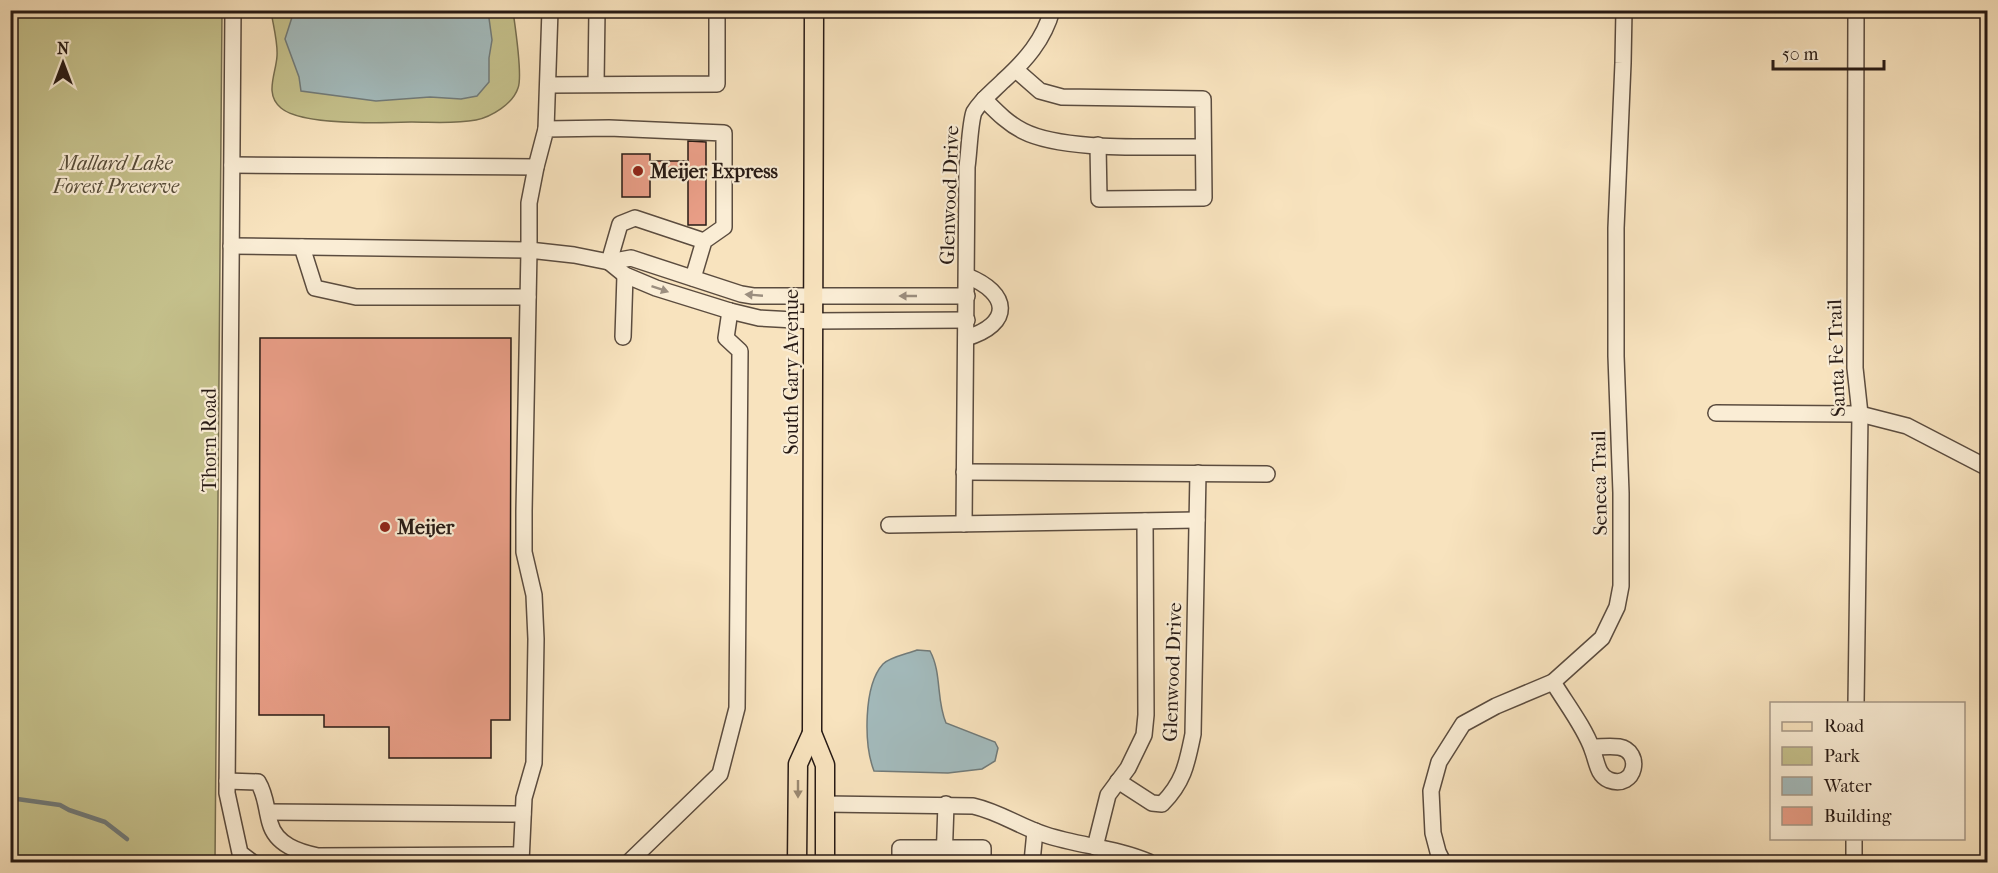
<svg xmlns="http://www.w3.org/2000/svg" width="1998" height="873" font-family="'IM FELL French Canon',serif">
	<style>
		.green { fill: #c5c18c; stroke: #766e50; stroke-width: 1.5 }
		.water { fill: #a3bbbd; stroke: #717b7a; stroke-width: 1.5 }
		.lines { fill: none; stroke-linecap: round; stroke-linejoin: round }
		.stream { stroke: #717b7a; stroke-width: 4.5 }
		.building { fill: #e99e87; stroke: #271a15; stroke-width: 1.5 }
		.minor-casing { stroke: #5b4c3f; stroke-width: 18 }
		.major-casing { stroke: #271a15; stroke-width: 21 }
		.minor { stroke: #faedd5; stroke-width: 15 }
		.major { stroke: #f8e3be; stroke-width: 18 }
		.oneway { fill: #9b8e7f }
		.oneway2 { fill: #9a8972 }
		.poi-dot { fill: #8f2418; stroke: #faedd5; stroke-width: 2 }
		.labels { text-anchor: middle; stroke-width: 4.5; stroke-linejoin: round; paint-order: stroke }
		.park-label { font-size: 20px; font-style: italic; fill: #564c39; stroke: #faedd5 }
		.poi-label { font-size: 20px; font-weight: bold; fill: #271a15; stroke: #faedd5; text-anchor: start }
		.street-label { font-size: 20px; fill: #271a15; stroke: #faedd5 }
	</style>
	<rect width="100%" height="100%" fill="#f8e3be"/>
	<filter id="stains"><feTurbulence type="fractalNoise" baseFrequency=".00333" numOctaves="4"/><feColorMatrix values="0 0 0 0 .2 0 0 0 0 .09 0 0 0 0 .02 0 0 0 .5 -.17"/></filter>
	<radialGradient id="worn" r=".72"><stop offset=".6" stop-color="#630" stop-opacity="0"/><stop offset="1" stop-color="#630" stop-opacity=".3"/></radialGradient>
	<!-- green -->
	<g class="green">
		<polygon points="10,11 222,11 215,862 11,862"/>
		<path d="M271 11H513C515 26 523 76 518 88 513 104 491 117 476 120 454 124 433 122 412 122 383 123 302 126 281 108 264 94 276 74 277 56 278 42 273 25 271 11Z"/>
	</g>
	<!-- water -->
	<g class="water">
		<polygon points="294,11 488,11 492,40 489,58 489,82 477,96 461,99 430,97 376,101 301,91 299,77 285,39"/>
		<path d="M917 650 930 651C942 673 936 700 946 723L995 742 998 748 995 761 982 769 948 773 874 771C864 745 863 686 883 664 890 657 907 654 917 650Z"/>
		<polygon points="1668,857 1687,862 1602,862 1616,858"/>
	</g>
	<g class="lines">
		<!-- stream -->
		<polyline class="stream" points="10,798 60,805 69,810 105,822 127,839"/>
	</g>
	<!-- building -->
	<g class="building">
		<polygon points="688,141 706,142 706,225 688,225 688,177 650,177 650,197 622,197 622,154 650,154 650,161 688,161"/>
		<polygon points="260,338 511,338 510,720 491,720 491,758 389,758 389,727 324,727 324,715 259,715"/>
	</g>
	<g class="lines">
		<!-- minor casing -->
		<g class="minor-casing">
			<g id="minor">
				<polyline points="233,10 227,793 240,853 252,862"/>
				<polyline points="1856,10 1855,368 1860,414 1856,704"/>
				<polyline points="1016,70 1040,91 1062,97 1203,99 1204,198 1099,199 1098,145"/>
				<polyline points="596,84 597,10"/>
				<polyline points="548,85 717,84 717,10"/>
				<path d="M984 99C996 111 1007 123 1023 131 1064 152 1156 146 1203 147"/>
				<polyline points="546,129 550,10"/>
				<polyline points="232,165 536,167"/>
				<polyline points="231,246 529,250 529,203 536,167 546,129 609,128 724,133 724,227 704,241 693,278"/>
				<polyline points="302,247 315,288 356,297 528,297"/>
				<polyline points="609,262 625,275 656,288 730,311 759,318 813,321 967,320"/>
				<polyline points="609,262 620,224 635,218 704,241"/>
				<polyline points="623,337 625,275"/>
				<path d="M966 338C1013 324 1010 293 967 276"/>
				<polyline points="1716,413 1860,414 1907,426 1988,468"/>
				<polyline points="964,472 1267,474"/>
				<path d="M964 524 967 167C969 154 970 122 974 112 981 100 993 91 1003 81 1025 61 1044 40 1052 10"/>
				<polyline points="889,525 1197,520"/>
				<path d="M1553 682C1565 702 1585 728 1592 749 1597 761 1597 775 1609 780 1636 790 1643 751 1619 747 1611 746 1601 747 1592 747"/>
				<path d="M227 781 258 782C266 795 266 809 270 823 276 845 299 852 318 856L521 855"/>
				<path d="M1118 781 1152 803 1162 804C1184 782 1187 763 1193 734L1198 473"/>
				<path d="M824 804 973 806C1000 812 1020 827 1046 835 1080 846 1117 848 1149 862"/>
				<polyline points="268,812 523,814"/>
				<polyline points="1095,847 1108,795 1128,768 1144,735 1146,715 1145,521"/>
				<polyline points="521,862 524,798 534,763 536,639 534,595 524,552 524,511 529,250 574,255 609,262 631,258 741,294 753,296 967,296"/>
				<polyline points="629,862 720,774 737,708 740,351 726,338 730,311"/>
				<polyline points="900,862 900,848 983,848 983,862"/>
				<polyline points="944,862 946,804"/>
				<polyline points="1032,862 1035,831"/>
				<polyline points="1443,862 1438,852 1433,833 1431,791 1439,762 1463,724 1496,706 1553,682 1602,638 1617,607 1621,586 1621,493 1616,356 1616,228 1623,63 1624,10"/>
				<polyline points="1854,862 1854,838"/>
			</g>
		</g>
		<!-- major casing -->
		<g class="major-casing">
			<g id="major">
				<polyline points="814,10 812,733 825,765 825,862"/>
				<polyline points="797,862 798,764 812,733"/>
			</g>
		</g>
		<!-- minor -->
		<use href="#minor" class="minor"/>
		<!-- major -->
		<use href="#major" class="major"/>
	</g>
	<!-- one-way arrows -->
	<defs><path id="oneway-solid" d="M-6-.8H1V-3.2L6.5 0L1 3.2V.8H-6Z" transform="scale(1.5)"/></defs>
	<g class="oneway">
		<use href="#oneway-solid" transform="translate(660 289) rotate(19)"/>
		<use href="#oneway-solid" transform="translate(754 295) rotate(-175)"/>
		<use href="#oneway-solid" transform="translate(908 296) rotate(180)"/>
	</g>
	<use class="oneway2" href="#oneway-solid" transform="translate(798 789) rotate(90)"/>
	<!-- markers -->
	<g class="poi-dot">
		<circle cx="638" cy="171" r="6"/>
		<circle cx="385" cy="527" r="6"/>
	</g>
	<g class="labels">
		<!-- park labels -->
		<g class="park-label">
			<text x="116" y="170">Mallard Lake<tspan x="116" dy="23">Forest Preserve</tspan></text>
		</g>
		<!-- poi labels -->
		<g class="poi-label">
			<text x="650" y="178">Meijer Express</text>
			<text x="397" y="534">Meijer</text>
		</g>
		<!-- street labels -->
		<g class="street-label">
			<text transform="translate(949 195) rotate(-88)" y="7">Glenwood Drive</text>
			<text transform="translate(1836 358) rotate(-92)" y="7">Santa Fe Trail</text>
			<text transform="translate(791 372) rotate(-90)" y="7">South Gary Avenue</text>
			<text transform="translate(209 440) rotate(-90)" y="7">Thorn Road</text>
			<text transform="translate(1599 483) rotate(-91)" y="7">Seneca Trail</text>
			<text transform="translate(1172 672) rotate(-88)" y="7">Glenwood Drive</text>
		</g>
	</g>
	<!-- margin -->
	<rect width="1998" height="873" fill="none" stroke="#f8e3be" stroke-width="36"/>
	<rect x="12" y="12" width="1974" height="849" fill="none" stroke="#271a15" stroke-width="3"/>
	<rect x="18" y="18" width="1962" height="837" fill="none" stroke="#271a15" stroke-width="1.5"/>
	<!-- legend -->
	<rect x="1770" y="702" width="195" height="138" fill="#faedd5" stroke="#a69988" stroke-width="1.5"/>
	<rect x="1782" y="722" width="30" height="9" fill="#f8e3be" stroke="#a69988" stroke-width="1.5"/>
	<text x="1824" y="732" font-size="18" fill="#271a15">Road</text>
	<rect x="1782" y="747" width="30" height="18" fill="#c5c18c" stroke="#a69988" stroke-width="1.5"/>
	<text x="1824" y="762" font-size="18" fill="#271a15">Park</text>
	<rect x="1782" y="777" width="30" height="18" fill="#a3bbbd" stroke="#a69988" stroke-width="1.5"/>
	<text x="1824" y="792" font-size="18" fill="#271a15">Water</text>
	<rect x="1782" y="807" width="30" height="18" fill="#e99e87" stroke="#a69988" stroke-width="1.5"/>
	<text x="1824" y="822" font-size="18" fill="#271a15">Building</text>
	<!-- north arrow -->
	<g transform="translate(63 63)" stroke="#faedd5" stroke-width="4.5" paint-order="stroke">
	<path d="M0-4.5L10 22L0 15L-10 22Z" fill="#271a15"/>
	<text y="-9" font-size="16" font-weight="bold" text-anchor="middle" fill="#271a15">N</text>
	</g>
	<!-- scale -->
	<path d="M1773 60v9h111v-9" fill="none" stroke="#271a15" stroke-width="3"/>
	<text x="1782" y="60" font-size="18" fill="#271a15" stroke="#faedd5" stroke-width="4.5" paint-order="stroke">50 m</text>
	<rect width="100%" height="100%" filter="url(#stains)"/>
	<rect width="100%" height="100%" fill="url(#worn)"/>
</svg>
